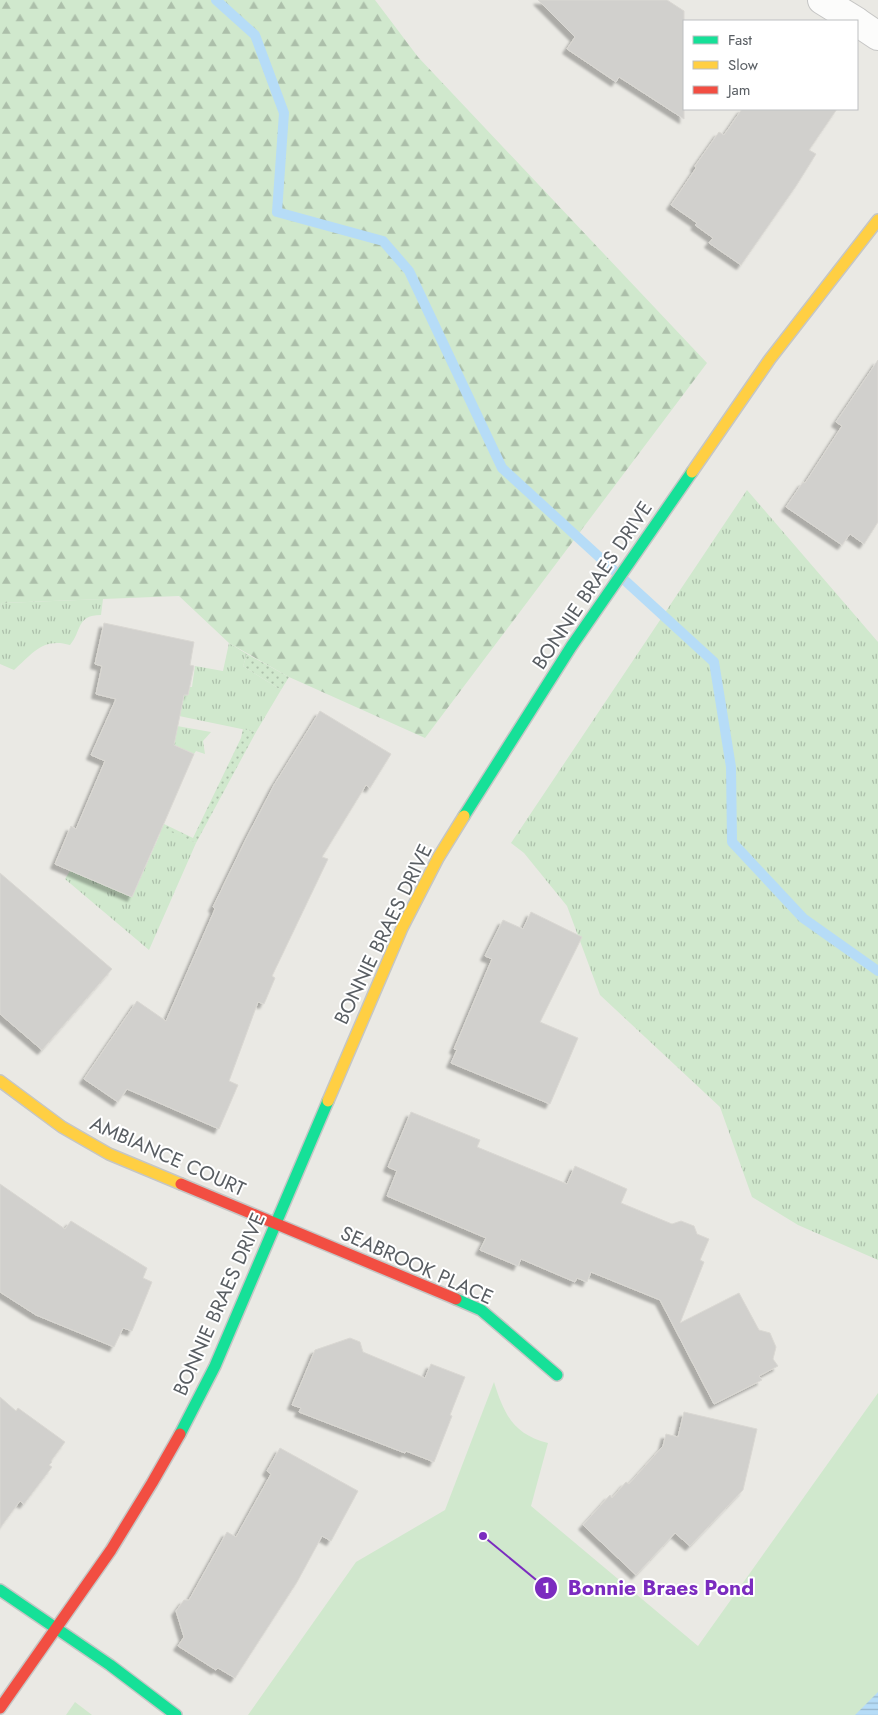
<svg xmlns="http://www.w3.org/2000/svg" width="878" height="1715" font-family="Jost,sans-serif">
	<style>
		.grass { fill: url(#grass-tufts) }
		.forest { fill: url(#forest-firs) }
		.park { fill: #d0e8cd }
		.garden { fill: url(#garden-dots) }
		.water { fill: url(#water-rules) }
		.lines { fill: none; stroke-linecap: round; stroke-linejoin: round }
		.stream { stroke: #b6dcf7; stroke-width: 10 }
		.building { fill: #d1d0cd; stroke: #dad8d3; filter: url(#shadow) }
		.street-casing { stroke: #c6c6c5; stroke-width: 30 }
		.fast-casing { stroke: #c5c6c5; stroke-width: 14 }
		.slow-casing { stroke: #c5c6c5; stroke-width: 14 }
		.jam-casing { stroke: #c5c6c5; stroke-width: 14 }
		.street { stroke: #fcfcfb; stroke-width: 28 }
		.fast { stroke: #16e098; stroke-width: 11 }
		.slow { stroke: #ffcf43; stroke-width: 11 }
		.jam { stroke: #f24e42; stroke-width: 11 }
		.labels { text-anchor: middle; stroke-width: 4; stroke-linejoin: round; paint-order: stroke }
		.street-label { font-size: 20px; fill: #595e63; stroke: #fff }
		.leader { fill: none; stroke: #7b2cbf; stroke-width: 2 }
		.callout-dot { fill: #7b2cbf; stroke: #fff; stroke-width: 2 }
		.mark-label { font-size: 15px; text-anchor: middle; font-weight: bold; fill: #fff }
		.callout-label { font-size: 21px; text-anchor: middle; font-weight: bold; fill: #7b2cbf; stroke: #fff; stroke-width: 4; stroke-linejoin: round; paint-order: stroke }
	</style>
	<defs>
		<pattern id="grass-tufts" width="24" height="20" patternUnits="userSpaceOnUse" patternTransform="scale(1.25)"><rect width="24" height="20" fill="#d0e8cd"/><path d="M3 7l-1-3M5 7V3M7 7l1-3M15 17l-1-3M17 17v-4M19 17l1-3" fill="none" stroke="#acbfaa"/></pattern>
		<pattern id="forest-firs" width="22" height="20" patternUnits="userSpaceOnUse" patternTransform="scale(1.25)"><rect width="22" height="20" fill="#d0e8cd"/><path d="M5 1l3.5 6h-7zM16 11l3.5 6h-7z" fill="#acbfaa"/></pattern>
		<pattern id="garden-dots" width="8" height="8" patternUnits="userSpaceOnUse" patternTransform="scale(1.25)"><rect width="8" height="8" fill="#d0e8cd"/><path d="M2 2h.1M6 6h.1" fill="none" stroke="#acbfaa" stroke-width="1.8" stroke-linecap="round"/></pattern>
		<pattern id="water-rules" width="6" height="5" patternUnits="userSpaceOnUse" patternTransform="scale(1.25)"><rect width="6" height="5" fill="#b6dcf7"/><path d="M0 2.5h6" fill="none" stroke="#97b6cc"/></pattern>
		<filter id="shadow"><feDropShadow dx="-4.5" dy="4.5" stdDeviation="1" flood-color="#0004"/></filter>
	</defs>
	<rect width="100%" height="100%" fill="#eae9e4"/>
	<!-- grass -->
	<g class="grass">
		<polygon points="747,490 878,642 878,1260 798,1225 752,1197 720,1107 600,995 567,906 524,853 511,843"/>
		<path d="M103 599 101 615C76 615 82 631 70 645 43 637 32 654 14 670L0 664V610L2 603Z"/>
		<polygon points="229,643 247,654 243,666 281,690 256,732 179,716 177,726 211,732 203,741 205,754 196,751 194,754 136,728 180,713 184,694 188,695 190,687 192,687 195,666 223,671"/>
		<polygon points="152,822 196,843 149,950 65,879 70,871 132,897 160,834"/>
	</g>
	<!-- forest -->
	<polygon class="forest" points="0,0 375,0 418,57 707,363 425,738 289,677 229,643 179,596 2,603 0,610"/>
	<!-- park -->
	<g class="park">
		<path d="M494 1382C504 1414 513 1434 548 1443L531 1506 698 1646 878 1393V1715H248L356 1562 445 1510Z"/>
		<polygon points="75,1702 92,1715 66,1715"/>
	</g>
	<!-- garden -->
	<g class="garden">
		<polygon points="247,654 289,677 281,690 243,666"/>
		<polygon points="243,729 256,732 196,843 162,828 164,824 193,838 241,738"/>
	</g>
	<!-- water -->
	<polygon class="water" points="878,1692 878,1715 855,1715"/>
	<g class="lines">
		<!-- stream -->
		<polyline class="stream" points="216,0 255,35 284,113 277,212 383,241 409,271 502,468 714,662 731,767 732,842 803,918 878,971"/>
	</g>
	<!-- building -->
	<g class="building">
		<polygon points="538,0 667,0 684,11 684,119 619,77 616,82 567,49 575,37"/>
		<polygon points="742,109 837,109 809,150 816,154 796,186 741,265 709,243 713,238 695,225 697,223 671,205 696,168 695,166 719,132 724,135"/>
		<polygon points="878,360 878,522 864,544 850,534 842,545 786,507 803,482 805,483 842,426 836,422"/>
		<polygon points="104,623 194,642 190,665 194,666 188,695 184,695 174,745 194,754 132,897 55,864 71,826 76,829 105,761 91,755 116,699 96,694 102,666 95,664"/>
		<polygon points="320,711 391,754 370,788 366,785 322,857 328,859 272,976 275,978 264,1004 258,1002 229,1081 238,1085 219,1129 127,1089 118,1102 84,1079 137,1001 166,1021 215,909 213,907 246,839 274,785"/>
		<polygon points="0,873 112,969 42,1050 0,1014"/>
		<polygon points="531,912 582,937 540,1022 578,1038 550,1104 451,1063 457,1050 454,1049 492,959 485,956 503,920 523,929"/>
		<polygon points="411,1112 480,1140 477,1147 567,1184 575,1166 627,1189 621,1203 672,1224 681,1221 694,1226 697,1234 709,1239 700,1260 704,1262 680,1323 739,1293 759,1330 770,1333 776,1347 773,1359 778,1366 759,1376 762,1380 714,1404 660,1300 591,1272 587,1282 577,1278 575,1282 521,1259 518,1266 480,1250 486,1238 387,1196 397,1171 388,1167"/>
		<polygon points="0,1184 65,1229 71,1221 147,1268 143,1278 152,1282 132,1331 123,1328 114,1347 36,1315 0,1292"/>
		<polygon points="350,1338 360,1342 363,1352 425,1378 431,1364 465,1377 450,1415 452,1416 434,1462 406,1451 405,1453 299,1412 301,1408 292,1405 315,1350"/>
		<polygon points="0,1397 16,1411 18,1408 65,1442 51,1461 52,1462 49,1465 52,1467 24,1504 20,1501 0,1528"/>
		<polygon points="684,1412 757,1429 743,1490 690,1546 675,1533 636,1575 583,1525 610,1495 612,1498 626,1482 629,1484 663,1446 666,1434 678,1437"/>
		<polygon points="280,1448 358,1491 331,1541 322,1536 297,1582 235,1678 218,1668 216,1670 178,1646 184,1637 176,1611 184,1600 189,1600 227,1532 236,1537 271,1474 267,1471"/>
	</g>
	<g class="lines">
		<!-- street casing -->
		<g class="street-casing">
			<g id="street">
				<polyline points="822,0 856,21"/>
				<polyline points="857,22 878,36"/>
			</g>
		</g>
		<!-- fast casing -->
		<g class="fast-casing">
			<g id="fast">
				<polyline points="464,816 571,647 692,472"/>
				<polyline points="456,1299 481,1310 557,1375"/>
				<polyline points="180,1434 215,1366 328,1101"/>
				<polyline points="0,1590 110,1665 176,1715"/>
			</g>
		</g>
		<!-- slow casing -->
		<g class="slow-casing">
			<g id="slow">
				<polyline points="692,472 770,359 878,220"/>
				<polyline points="0,1081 62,1127 109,1154 181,1184"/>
				<polyline points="328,1101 402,928 438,858 464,816"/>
			</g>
		</g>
		<!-- jam casing -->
		<g class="jam-casing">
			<g id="jam">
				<polyline points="181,1184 456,1299"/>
				<polyline points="0,1708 111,1550 152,1483 180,1434"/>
			</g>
		</g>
		<!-- street -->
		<use href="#street" class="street"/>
		<!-- fast -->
		<use href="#fast" class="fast"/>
		<!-- slow -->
		<use href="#slow" class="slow"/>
		<!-- jam -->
		<use href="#jam" class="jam"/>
	</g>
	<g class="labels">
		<!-- street labels -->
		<g class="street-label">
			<text transform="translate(592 585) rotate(-56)" y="7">BONNIE BRAES DRIVE</text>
			<text transform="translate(383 934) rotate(-64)" y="7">BONNIE BRAES DRIVE</text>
			<text transform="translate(168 1156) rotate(24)" y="7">AMBIANCE COURT</text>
			<text transform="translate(417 1265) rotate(24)" y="7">SEABROOK PLACE</text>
			<text transform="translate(219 1304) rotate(-66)" y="7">BONNIE BRAES DRIVE</text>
		</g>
	</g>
	<!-- callouts -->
	<path class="leader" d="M483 1536L546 1588"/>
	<g class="callout-dot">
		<circle cx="483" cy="1536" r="5"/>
		<circle cx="546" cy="1588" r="12"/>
	</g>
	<g class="mark-label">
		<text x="546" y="1593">1</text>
	</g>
	<g class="callout-label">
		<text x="661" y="1595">Bonnie Braes Pond</text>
	</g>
	<!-- legend -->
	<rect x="683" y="20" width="175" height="90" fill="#ffffff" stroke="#bdbfc1"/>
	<rect x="693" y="36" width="25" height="8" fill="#16e098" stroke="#bdbfc1"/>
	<text x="728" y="45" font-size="15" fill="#595e63">Fast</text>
	<rect x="693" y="61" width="25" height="8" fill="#ffcf43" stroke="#bdbfc1"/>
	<text x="728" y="70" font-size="15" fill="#595e63">Slow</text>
	<rect x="693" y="86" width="25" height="8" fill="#f24e42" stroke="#bdbfc1"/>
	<text x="728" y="95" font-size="15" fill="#595e63">Jam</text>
</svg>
